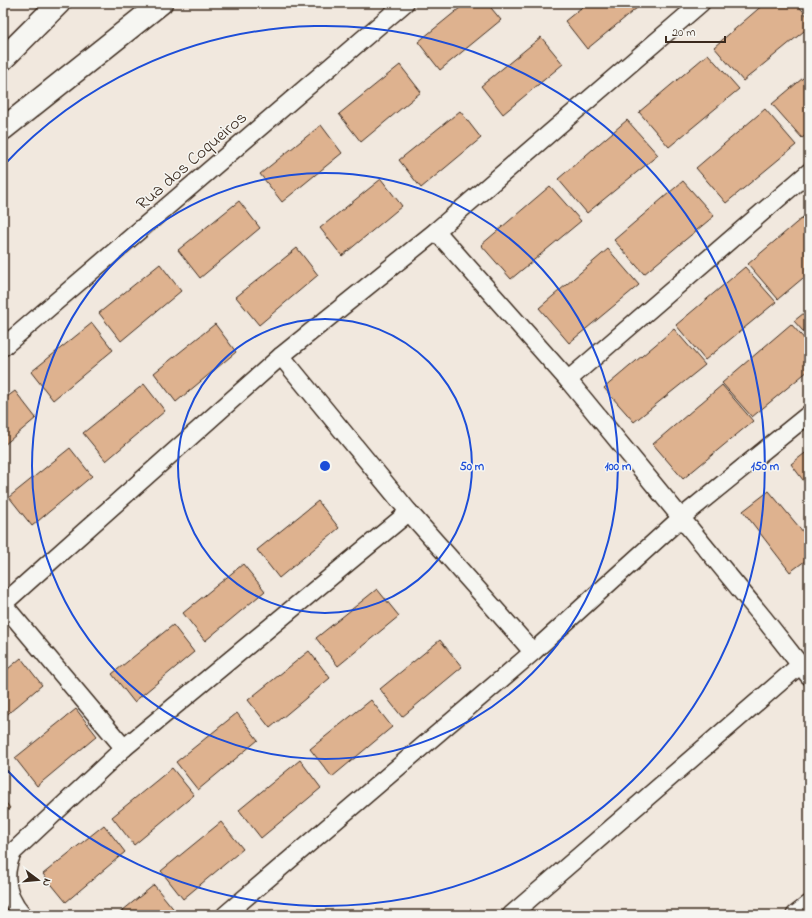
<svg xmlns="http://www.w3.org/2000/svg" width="812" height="918" font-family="'Indie Flower',sans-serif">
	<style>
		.building { fill: #deb28f; stroke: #3b2a1e }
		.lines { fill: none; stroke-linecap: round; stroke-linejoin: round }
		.street-casing { stroke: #3b2a1e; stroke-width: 20 }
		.secondary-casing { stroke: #3b2a1e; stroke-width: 25 }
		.street { stroke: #f6f6f2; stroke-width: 17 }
		.secondary { stroke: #f6f6f2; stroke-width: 22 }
		.ring { fill: none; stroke: #1d4ed8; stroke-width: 2 }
		.labels { text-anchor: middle; stroke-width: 3; stroke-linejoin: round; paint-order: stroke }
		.street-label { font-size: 18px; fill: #3b2a1e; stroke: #f6f6f2 }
		.centre { fill: #1d4ed8; stroke: #f6f6f2; stroke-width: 2 }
		.ring-label { font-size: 12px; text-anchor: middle; font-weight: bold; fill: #1d4ed8; stroke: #f6f6f2; stroke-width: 3; stroke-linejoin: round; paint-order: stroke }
	</style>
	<rect width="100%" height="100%" fill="#f1e8de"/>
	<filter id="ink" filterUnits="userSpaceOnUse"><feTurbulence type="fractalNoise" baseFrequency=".025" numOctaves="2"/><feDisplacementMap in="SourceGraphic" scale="8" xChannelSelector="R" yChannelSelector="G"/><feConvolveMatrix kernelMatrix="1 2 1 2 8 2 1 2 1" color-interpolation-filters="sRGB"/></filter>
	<g filter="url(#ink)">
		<!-- building -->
		<g class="building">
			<polygon points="466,3 487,3 501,20 440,70 418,42"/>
			<polygon points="587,3 643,3 587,49 565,21"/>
			<polygon points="765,3 796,3 809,18 809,27 743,81 714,47"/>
			<polygon points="541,37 563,64 503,114 481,86"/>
			<polygon points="708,54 739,89 669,147 639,112"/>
			<polygon points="400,65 421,92 361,142 339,114"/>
			<polygon points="809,73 809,133 802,138 772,104"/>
			<polygon points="765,109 796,145 726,203 696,168"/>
			<polygon points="460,111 481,138 421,188 399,160"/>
			<polygon points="627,120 658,155 587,213 558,179"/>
			<polygon points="321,125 342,153 282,202 260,174"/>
			<polygon points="381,179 402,206 342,256 320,228"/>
			<polygon points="683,181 714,216 644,274 614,240"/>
			<polygon points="550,186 581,221 511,279 481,245"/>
			<polygon points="239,201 260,228 200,278 178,250"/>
			<polygon points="809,212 809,273 778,299 748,264"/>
			<polygon points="297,248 318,275 259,325 236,297"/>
			<polygon points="608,249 639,285 569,343 539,308"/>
			<polygon points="160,264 181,291 121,341 99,313"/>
			<polygon points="745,267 776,302 705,360 676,325"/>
			<polygon points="809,309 809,338 794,321"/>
			<polygon points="92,323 113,350 53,400 31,372"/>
			<polygon points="215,324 236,352 176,402 154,373"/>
			<polygon points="791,324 809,344 809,370 752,417 722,383"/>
			<polygon points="674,329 705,365 634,422 604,388"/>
			<polygon points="144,384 165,411 106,461 83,433"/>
			<polygon points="722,385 753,421 683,479 653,444"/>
			<polygon points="15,391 36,418 3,446 3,400"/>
			<polygon points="70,448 92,476 32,526 9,497"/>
			<polygon points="809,450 809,488 791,464"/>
			<polygon points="769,491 809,539 809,558 790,572 743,511"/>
			<polygon points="318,501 339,528 279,578 257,550"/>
			<polygon points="243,564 265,591 205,641 183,613"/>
			<polygon points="377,589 399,616 338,666 316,638"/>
			<polygon points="173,625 194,652 134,702 112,674"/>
			<polygon points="440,640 462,667 402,717 380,689"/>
			<polygon points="309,651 330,678 270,728 248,700"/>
			<polygon points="21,658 42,685 3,718 3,673"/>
			<polygon points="371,700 392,727 332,777 310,749"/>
			<polygon points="76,709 97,736 37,786 15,758"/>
			<polygon points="237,713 258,740 198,790 176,762"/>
			<polygon points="300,760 321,788 261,838 239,810"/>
			<polygon points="172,768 194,795 134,845 112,817"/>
			<polygon points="3,799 10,808 3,814"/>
			<polygon points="221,822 243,849 183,899 161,871"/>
			<polygon points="104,825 125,852 66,902 43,874"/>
			<polygon points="154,885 176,912 172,915 117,915"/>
		</g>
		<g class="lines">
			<!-- street casing -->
			<g class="street-casing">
				<g id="street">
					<polyline points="436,231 568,380 765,620 809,676"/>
					<polyline points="3,347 405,3"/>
					<polyline points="281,356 409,512 533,652"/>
					<polyline points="568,380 809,172"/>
					<polyline points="3,604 281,356 436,231 701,3"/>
					<polyline points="3,604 124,748"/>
					<path d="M23 915C6 896 2 874 13 852L124 748 409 512"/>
					<polyline points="225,915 533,652 682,517 809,414"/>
					<polyline points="511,915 800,665"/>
					<polyline points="795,915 809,904"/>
				</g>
			</g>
			<!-- secondary casing -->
			<g class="secondary-casing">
				<g id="secondary">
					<polyline points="3,59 59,3"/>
					<polyline points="3,129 161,3"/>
				</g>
			</g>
			<!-- street -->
			<use href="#street" class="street"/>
			<!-- secondary -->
			<use href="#secondary" class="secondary"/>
		</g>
	</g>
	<!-- distance rings -->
	<g class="ring">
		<circle cx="325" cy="466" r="147"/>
		<circle cx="325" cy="466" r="293"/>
		<path d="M3 166A440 440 0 1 1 3 766"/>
	</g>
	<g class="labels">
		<!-- street labels -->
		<g class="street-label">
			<text transform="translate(191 160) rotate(-41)" y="6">Rua dos Coqueiros</text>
		</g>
	</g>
	<circle cx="325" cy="466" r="6" class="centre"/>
	<g class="ring-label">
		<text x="472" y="470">50 m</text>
		<text x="618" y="470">100 m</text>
		<text x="765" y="470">150 m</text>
	</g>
	<!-- margin -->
	<rect width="812" height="918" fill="none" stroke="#f6f6f2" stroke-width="16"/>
	<rect x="8" y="8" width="796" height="902" fill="none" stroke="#3b2a1e" stroke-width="1.5" filter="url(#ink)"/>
	<!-- north arrow -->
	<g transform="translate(38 880) rotate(106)" stroke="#f6f6f2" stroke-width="3" paint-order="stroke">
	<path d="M0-3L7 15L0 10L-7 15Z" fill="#3b2a1e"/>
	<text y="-6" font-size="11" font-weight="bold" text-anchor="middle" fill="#3b2a1e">N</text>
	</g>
	<!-- scale -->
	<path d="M666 36v6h59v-6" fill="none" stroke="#3b2a1e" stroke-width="2"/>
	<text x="672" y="36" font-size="12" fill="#3b2a1e" stroke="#f6f6f2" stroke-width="3" paint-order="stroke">20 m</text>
</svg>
